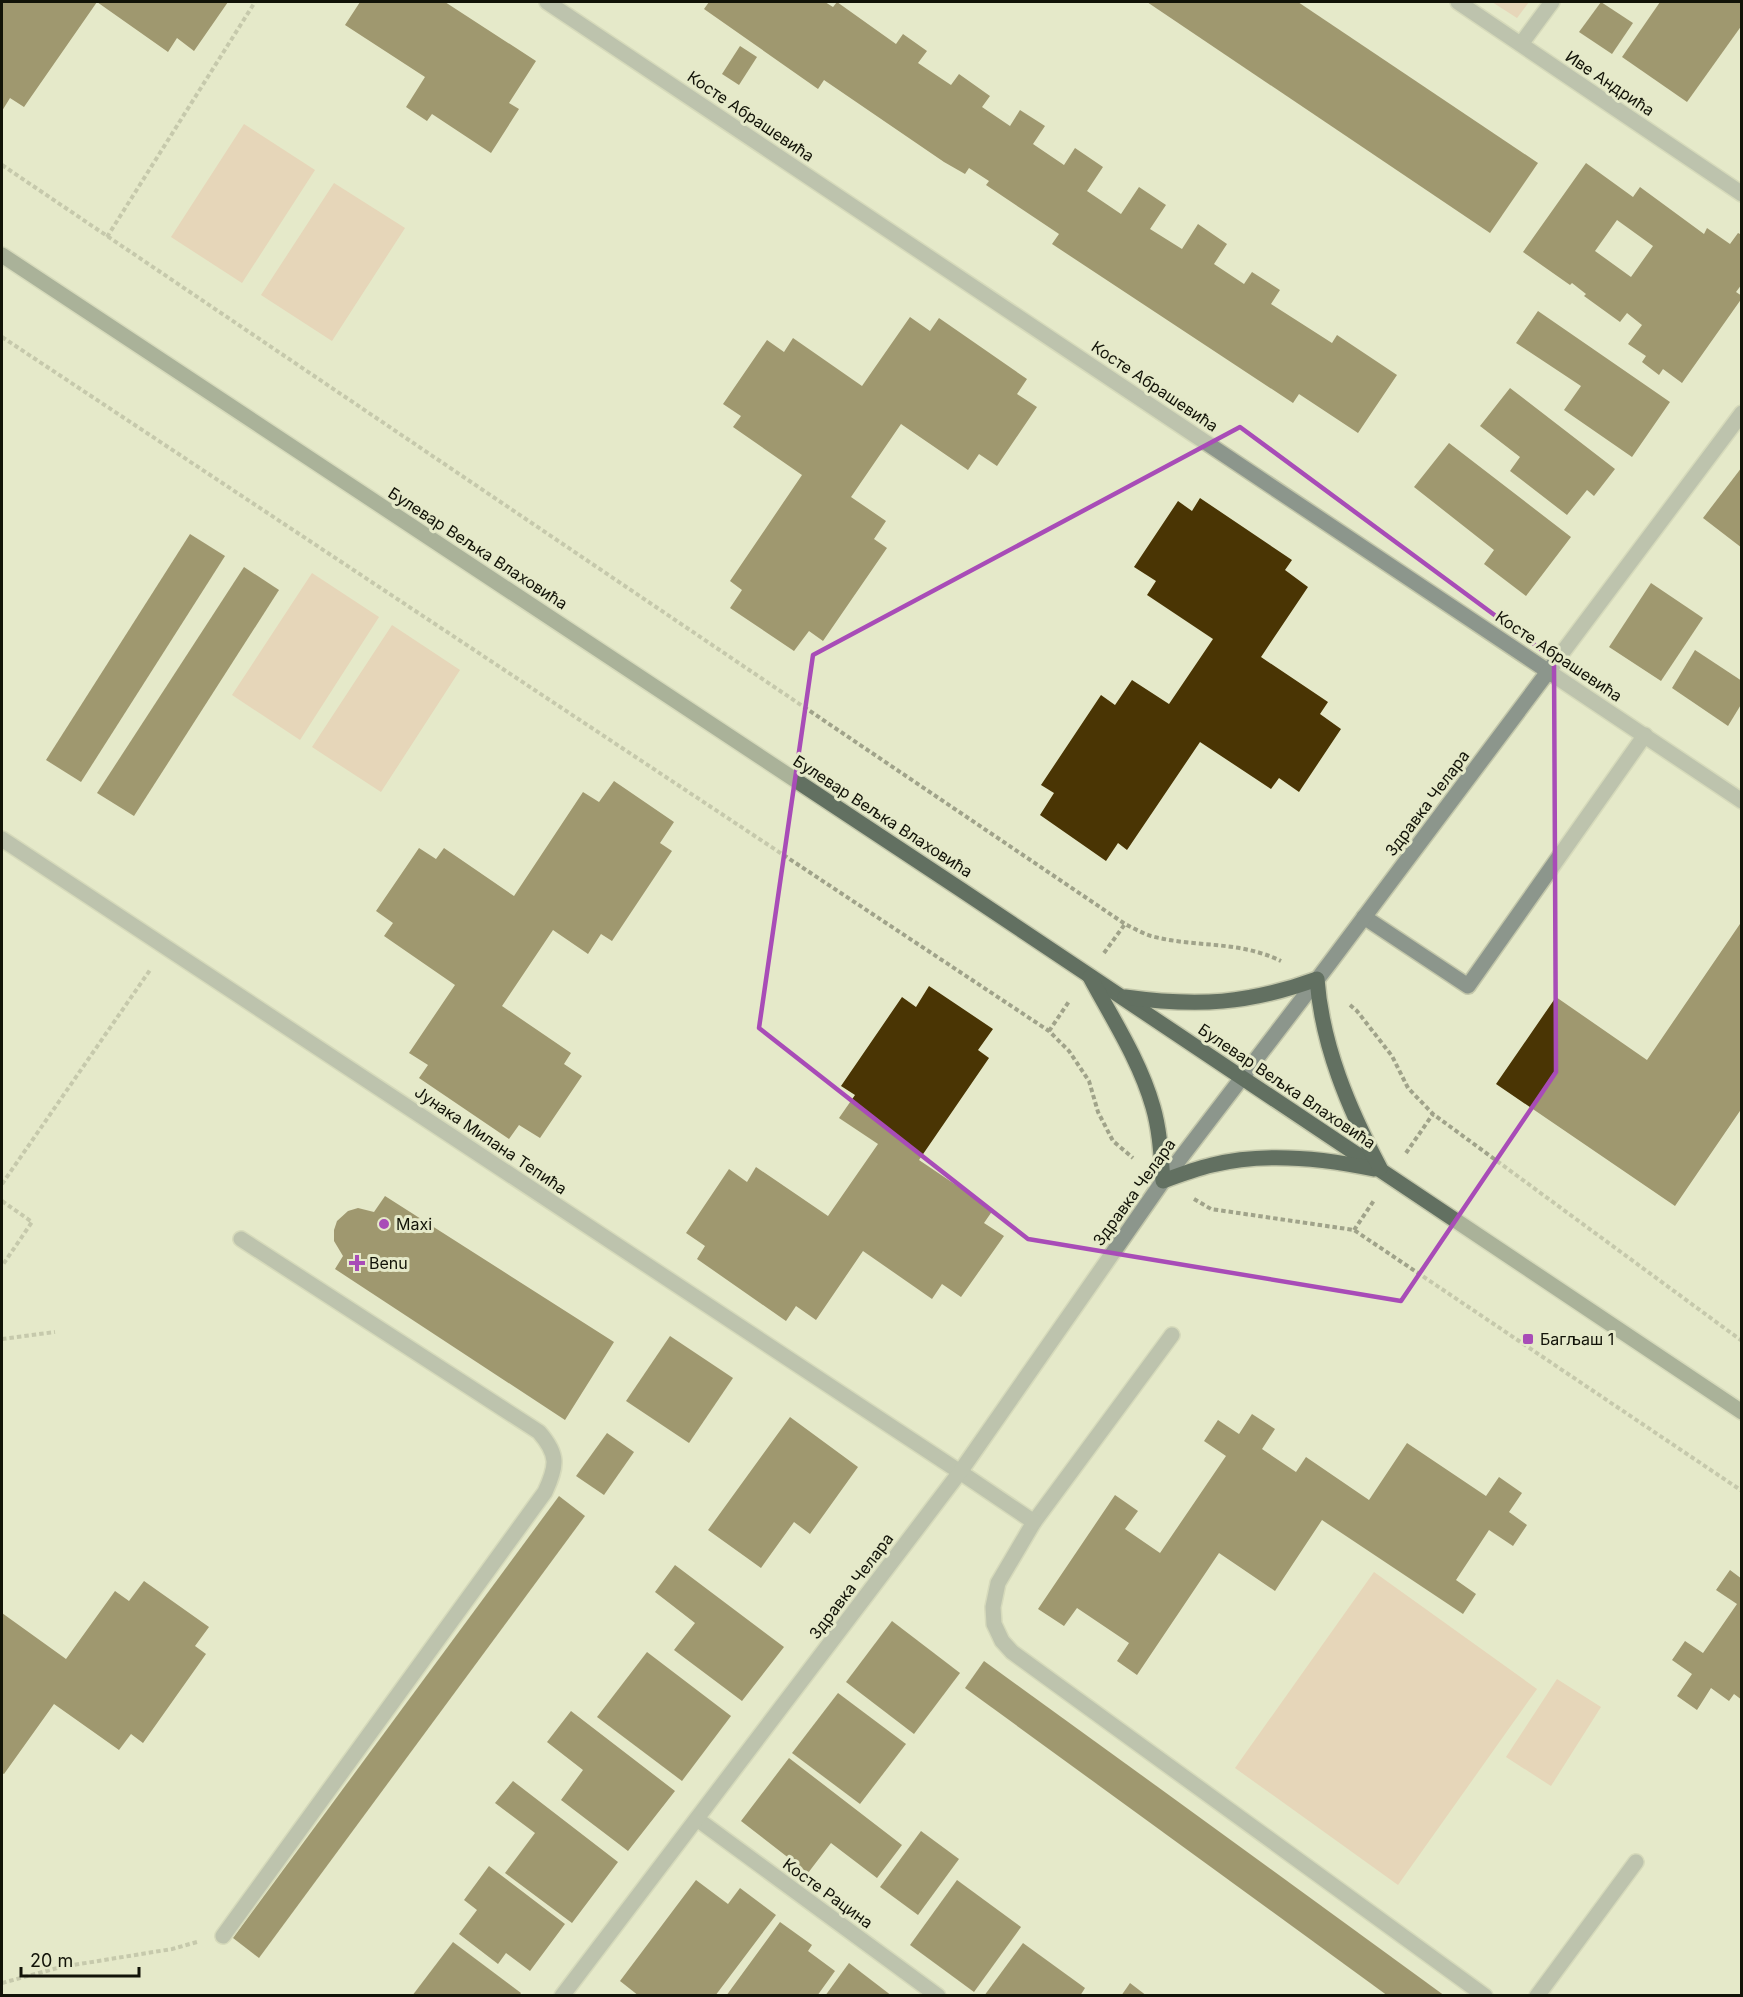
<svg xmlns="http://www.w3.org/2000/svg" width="1743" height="1997" font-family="Inter,sans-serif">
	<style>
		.green { fill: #e6bea6 }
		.building { fill: #4a3504; fill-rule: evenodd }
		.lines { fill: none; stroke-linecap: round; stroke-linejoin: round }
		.lane-casing { stroke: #c3c7aa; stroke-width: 18 }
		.street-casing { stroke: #c3c7aa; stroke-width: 18 }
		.secondary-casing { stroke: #c3c7aa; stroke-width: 18 }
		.path { stroke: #a0a38a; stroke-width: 4; stroke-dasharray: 4.5 3; stroke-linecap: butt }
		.lane { stroke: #8c968c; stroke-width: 15 }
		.street { stroke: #8c968c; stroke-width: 15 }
		.secondary { stroke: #627061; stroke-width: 15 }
		.marked { fill: none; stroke: #a84cb7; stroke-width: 4.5; stroke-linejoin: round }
		.poi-dot { fill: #a84cb7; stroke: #e5e9c9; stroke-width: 2 }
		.labels { text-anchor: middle; stroke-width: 6; stroke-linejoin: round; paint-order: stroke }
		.street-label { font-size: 16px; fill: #121308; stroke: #e5e9c9 }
		.poi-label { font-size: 16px; fill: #121308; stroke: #e5e9c9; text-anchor: start }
	</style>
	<rect width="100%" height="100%" fill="#e5e9c9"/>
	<!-- green -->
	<g class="green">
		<polygon points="1492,2 1529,2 1517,18"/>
		<polygon points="244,124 315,170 242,283 171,237"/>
		<polygon points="334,183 405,228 332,341 261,295"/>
		<polygon points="312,573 379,617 300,740 232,695"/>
		<polygon points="392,625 460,670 381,792 312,747"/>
		<polygon points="1374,1572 1537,1689 1398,1885 1235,1768"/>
		<polygon points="1557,1679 1601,1707 1551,1786 1506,1757"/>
	</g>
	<!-- building -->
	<g class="building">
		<polygon points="2,2 228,2 194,51 177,38 168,52 97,2 24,107 10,98 2,111"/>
		<polygon points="360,2 445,2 536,61 509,103 519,109 491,153 432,114 427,121 406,107 425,77 345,25"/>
		<polygon points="709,2 825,2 833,7 837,2 896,44 903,34 927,51 918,63 951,85 959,74 990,96 982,107 1010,126 1020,110 1045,126 1033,144 1064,165 1075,148 1103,167 1087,191 1121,214 1139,187 1166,205 1150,229 1182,249 1198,224 1227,244 1214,264 1244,284 1252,272 1280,290 1271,304 1332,343 1337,335 1397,375 1358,433 1299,394 1293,403 1052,244 1059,234 986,185 989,181 969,168 965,174 944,162 824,80 818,89 704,9"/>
		<polygon points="1147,2 1298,2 1538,163 1490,233"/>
		<polygon points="1601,2 1633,23 1612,54 1579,32"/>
		<polygon points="1660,2 1742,2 1742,25 1687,102 1622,57"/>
		<polygon points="740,46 757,57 739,85 722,74"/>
		<path d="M1586 163 1633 197 1640 187 1704 234 1707 228 1730 244 1738 233 1742 235V284L1736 292 1742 296V298L1682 383 1663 369 1659 375 1642 362 1646 356 1628 344 1642 325 1627 313 1620 322 1584 296 1586 294 1572 283 1570 285 1523 252ZM1617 220 1653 246 1631 277 1595 251Z"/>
		<polygon points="1538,311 1670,402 1632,457 1564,410 1581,386 1516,343"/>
		<polygon points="910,317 930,331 939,318 1027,379 1017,394 1037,407 997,466 979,454 968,470 901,424 851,497 886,521 874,539 887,548 823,641 809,631 794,651 730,608 742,590 730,581 802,475 733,427 741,416 723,404 767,340 784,352 793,338 862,386"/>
		<polygon points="1510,388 1615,469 1594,496 1587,490 1567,515 1510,471 1520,457 1480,426"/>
		<polygon points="1449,443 1571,537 1526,596 1484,564 1494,550 1414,487"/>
		<polygon points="1742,467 1742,548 1703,518"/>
		<polygon points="1200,498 1292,560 1285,570 1308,587 1261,657 1328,702 1320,714 1341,729 1299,792 1279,778 1271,789 1200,742 1127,850 1118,843 1106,861 1040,815 1054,793 1041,785 1101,695 1115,705 1132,680 1169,704 1213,639 1147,595 1156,581 1134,567 1178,501 1192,511"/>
		<polygon points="190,534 225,556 81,782 46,760"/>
		<polygon points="244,567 279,590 134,816 97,793"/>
		<polygon points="1651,583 1703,618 1661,681 1609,647"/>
		<polygon points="1695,650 1742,681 1742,703 1728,726 1672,688"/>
		<polygon points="614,781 674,822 660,843 672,851 612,941 601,934 588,954 553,930 502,1006 571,1053 564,1064 582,1076 540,1138 519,1125 509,1139 419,1078 428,1065 409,1053 455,985 384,936 393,923 376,911 419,848 436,859 444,848 514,896 583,792 599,802"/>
		<polygon points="1742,921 1742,1108 1675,1206 1496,1084 1556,997 1647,1060"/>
		<polygon points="929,986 993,1029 978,1050 989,1058 919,1160 993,1210 984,1223 1004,1236 961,1297 942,1284 932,1299 863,1251 816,1320 796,1306 786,1321 697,1259 705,1246 686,1233 729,1169 747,1182 756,1167 828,1216 878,1144 839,1118 855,1095 841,1086 902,997 916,1007"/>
		<polygon points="385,1196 614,1342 565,1420 335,1269 343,1256 334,1241 334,1230 337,1221 348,1211 358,1208 374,1212"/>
		<polygon points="670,1336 733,1378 689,1443 626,1401"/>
		<polygon points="1252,1414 1275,1429 1262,1449 1296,1472 1306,1457 1369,1500 1407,1443 1486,1496 1499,1477 1522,1493 1509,1512 1527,1525 1513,1546 1489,1530 1456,1580 1476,1594 1463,1614 1322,1520 1275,1591 1219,1553 1137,1675 1117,1661 1129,1643 1077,1608 1064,1626 1038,1609 1115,1495 1138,1511 1125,1529 1160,1553 1226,1456 1204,1441 1218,1420 1239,1434"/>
		<polygon points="790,1417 858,1467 810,1534 794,1522 761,1568 708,1530"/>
		<polygon points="607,1433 634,1452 604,1495 576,1476"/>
		<polygon points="559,1496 585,1516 259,1958 233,1938"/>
		<polygon points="675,1565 784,1647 742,1701 674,1650 695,1623 655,1592"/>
		<polygon points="1730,1570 1742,1579 1742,1700 1734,1694 1729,1701 1711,1688 1697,1710 1677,1696 1692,1674 1672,1660 1685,1641 1703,1653 1737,1604 1716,1590"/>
		<polygon points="144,1581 209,1627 195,1646 206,1654 143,1743 131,1734 119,1750 54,1704 4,1774 2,1773 2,1613 66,1659 115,1591 129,1601"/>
		<polygon points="892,1621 960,1673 914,1734 846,1682"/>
		<polygon points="647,1652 731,1716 682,1781 597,1717"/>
		<polygon points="984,1661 1162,1790 1445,1996 1388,1996 965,1688"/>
		<polygon points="838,1693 906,1744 860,1804 792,1753"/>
		<polygon points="571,1711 675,1791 628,1851 561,1800 583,1770 547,1742"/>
		<polygon points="789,1758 902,1845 877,1878 831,1843 808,1873 741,1821"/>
		<polygon points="513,1781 618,1862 572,1923 505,1873 535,1833 495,1803"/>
		<polygon points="921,1831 959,1859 918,1915 880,1887"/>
		<polygon points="489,1866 565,1924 530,1971 506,1953 498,1964 459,1934 477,1910 464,1900"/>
		<polygon points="696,1880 728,1904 740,1888 776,1915 715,1996 639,1996 620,1981"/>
		<polygon points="957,1880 1021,1927 974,1992 910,1945"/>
		<polygon points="780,1922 812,1945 808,1951 835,1971 817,1996 726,1996"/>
		<polygon points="453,1942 521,1993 519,1996 412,1996"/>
		<polygon points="1023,1943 1085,1988 1080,1996 984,1996"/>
		<polygon points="849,1963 892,1996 825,1996"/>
		<polygon points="1130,1983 1147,1996 1121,1996"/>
	</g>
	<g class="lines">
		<!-- lane casing -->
		<g class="lane-casing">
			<g id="lane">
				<polyline points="1521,44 1552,2"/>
				<polyline points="1364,917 1468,986 1645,735"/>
				<polyline points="1172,1335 1034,1522 998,1583 993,1607 994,1624 1002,1641 1012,1652 1485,1996"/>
				<polyline points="960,1472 1034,1522"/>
				<path d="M223 1936 545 1492C557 1466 559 1455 539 1432L241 1239"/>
				<polyline points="1537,1996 1636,1862"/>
			</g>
		</g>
		<!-- street casing -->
		<g class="street-casing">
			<g id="street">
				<polyline points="547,2 1742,801"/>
				<polyline points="1458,2 1742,194"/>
				<polyline points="2,839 960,1472"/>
				<polyline points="697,1819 938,1996"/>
				<polyline points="562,1996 960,1472 1163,1181 1329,964 1742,413"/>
			</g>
		</g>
		<!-- secondary casing -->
		<g class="secondary-casing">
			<g id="secondary">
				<polyline points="2,255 960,889 1742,1412"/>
				<path d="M1090 977C1112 1018 1140 1061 1153 1107 1160 1131 1161 1156 1163 1181 1179 1175 1195 1169 1212 1165 1264 1152 1322 1158 1374 1169"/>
				<path d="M1125 997C1197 1007 1249 1004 1317 979 1322 1046 1349 1109 1380 1168"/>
			</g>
		</g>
		<!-- path -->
		<g class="path">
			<path d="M2 165 1125 924C1133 928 1142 933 1151 936 1195 948 1238 940 1281 961"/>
			<polyline points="107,237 255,2"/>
			<polyline points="2,337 1049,1031 1069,1051 1089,1081 1098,1112 1113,1141 1133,1158"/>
			<polyline points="1104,953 1125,924"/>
			<polyline points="1350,1005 1357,1011 1392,1056 1408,1088 1433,1114 1742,1341"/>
			<polyline points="1049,1031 1070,1000"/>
			<polyline points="1406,1153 1433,1114"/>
			<polyline points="2,1184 150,970"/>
			<polyline points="1194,1199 1211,1209 1354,1230 1742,1491"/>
			<polyline points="2,1201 32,1222 2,1266"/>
			<polyline points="1354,1230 1375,1199"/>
			<polyline points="2,1339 55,1332"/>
			<polyline points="2,1983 61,1967 172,1949 197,1942"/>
		</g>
		<!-- lane -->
		<use href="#lane" class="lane"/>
		<!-- street -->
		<use href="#street" class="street"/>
		<!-- secondary -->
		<use href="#secondary" class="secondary"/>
	</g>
	<!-- marked area -->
	<path d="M0 0H1743V1997H0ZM1240 427 1554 659 1556 1072 1401 1301 1028 1239 759 1028 813 655Z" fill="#e5e9c9" fill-opacity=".55" fill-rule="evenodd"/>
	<path class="marked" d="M1240 427 1554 659 1556 1072 1401 1301 1028 1239 759 1028 813 655Z"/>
	<!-- markers -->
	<g class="poi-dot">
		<circle cx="384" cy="1224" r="6"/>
		<path d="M354 1254h6v6h6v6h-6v6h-6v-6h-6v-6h6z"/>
		<rect x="1522" y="1333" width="12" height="12" rx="3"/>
	</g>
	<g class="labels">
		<!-- street labels -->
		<g class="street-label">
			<text transform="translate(1610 83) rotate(34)" y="6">Иве Андрића</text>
			<text transform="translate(751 116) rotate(34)" y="6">Косте Абрашевића</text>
			<text transform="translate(1155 386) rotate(34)" y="6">Косте Абрашевића</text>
			<text transform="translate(478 548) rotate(33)" y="6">Булевар Вељка Влаховића</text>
			<text transform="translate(1559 656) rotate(34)" y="6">Косте Абрашевића</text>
			<text transform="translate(1427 803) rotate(-53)" y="6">Здравка Челара</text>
			<text transform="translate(883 816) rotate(33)" y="6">Булевар Вељка Влаховића</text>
			<text transform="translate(1287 1086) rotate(34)" y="6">Булевар Вељка Влаховића</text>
			<text transform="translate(491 1140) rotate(34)" y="6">Јунака Милана Тепића</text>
			<text transform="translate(1134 1192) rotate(-54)" y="6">Здравка Челара</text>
			<text transform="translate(851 1586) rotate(-53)" y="6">Здравка Челара</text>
			<text transform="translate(828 1893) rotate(36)" y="6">Косте Рацина</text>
		</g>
		<!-- poi labels -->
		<g class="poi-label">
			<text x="396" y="1230">Maxi</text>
			<text x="369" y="1269">Benu</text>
			<text x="1540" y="1345">Багљаш 1</text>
		</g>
	</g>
	<!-- border -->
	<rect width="1743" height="1997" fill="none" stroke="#121308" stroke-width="6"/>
	<!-- scale -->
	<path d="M21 1967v9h118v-9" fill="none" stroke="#121308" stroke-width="3"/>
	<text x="30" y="1967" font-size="18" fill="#121308" stroke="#e5e9c9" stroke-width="4.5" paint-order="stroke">20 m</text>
</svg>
